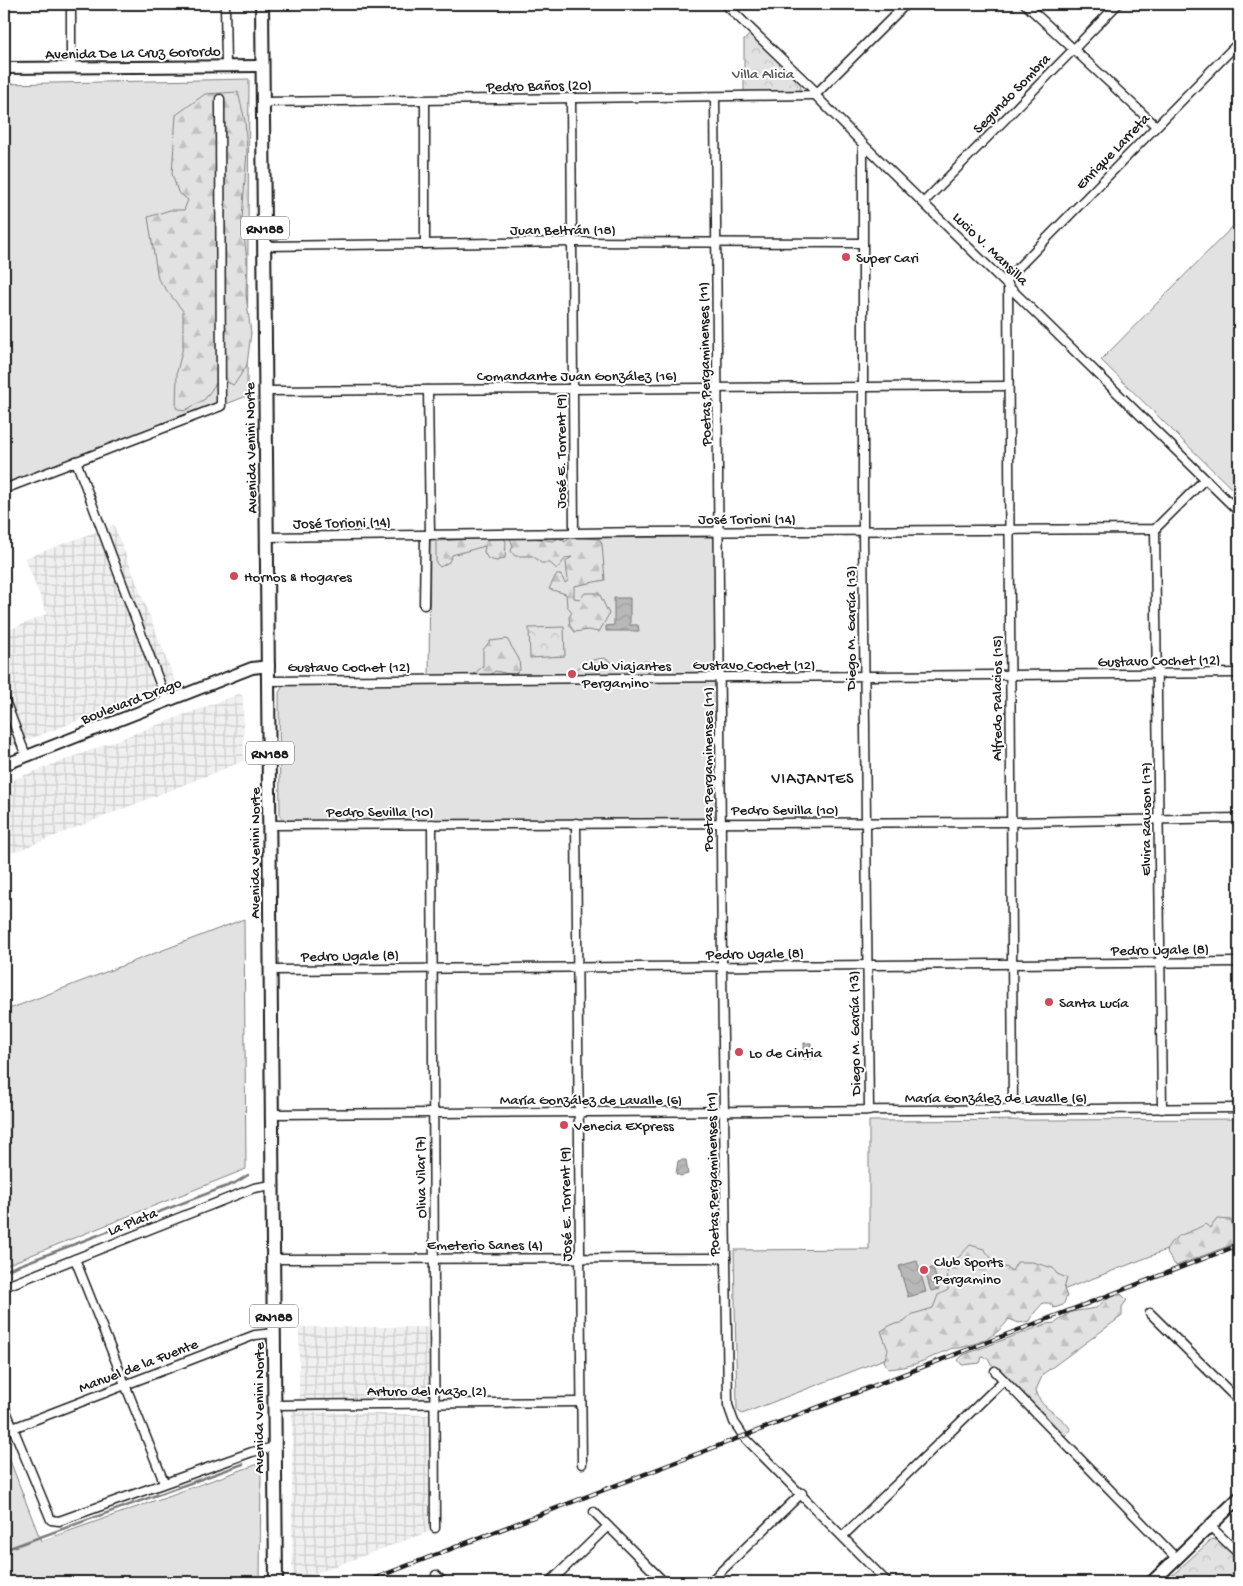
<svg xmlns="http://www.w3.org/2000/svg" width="1243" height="1586" font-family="'Gochi Hand',sans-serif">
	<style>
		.industrial { fill: url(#industrial-grid) }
		.grass { fill: #e2e2e2; stroke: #7f7f7f }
		.forest { fill: url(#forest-firs); stroke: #7f7f7f }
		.park { fill: url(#park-crowns); stroke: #7f7f7f }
		.water { fill: url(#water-waves); stroke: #7a7a7a }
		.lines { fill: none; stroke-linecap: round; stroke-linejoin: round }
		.stream { stroke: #7a7a7a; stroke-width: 2.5 }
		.minor-casing { stroke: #1c1c1c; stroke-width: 11 }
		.secondary-casing { stroke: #1c1c1c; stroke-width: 14 }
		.primary-casing { stroke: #1c1c1c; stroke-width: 15 }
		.trunk-casing { stroke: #1c1c1c; stroke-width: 16 }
		.minor { stroke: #fff; stroke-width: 8 }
		.secondary { stroke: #fff; stroke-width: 10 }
		.primary { stroke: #fff; stroke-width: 11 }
		.trunk { stroke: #fff; stroke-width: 12 }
		.rail-casing { stroke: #1c1c1c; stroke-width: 4.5 }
		.rail { stroke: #fff; stroke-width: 2.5; stroke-dasharray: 8; stroke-linecap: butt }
		.poi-dot { fill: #d1495b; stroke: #fff; stroke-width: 2 }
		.labels { text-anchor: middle; stroke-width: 4; stroke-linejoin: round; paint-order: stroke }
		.shield { fill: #fff; stroke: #606060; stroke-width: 1 }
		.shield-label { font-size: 14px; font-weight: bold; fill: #1c1c1c }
		.street-label { font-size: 15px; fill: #1c1c1c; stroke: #fff }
		.park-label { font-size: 15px; fill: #575757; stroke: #fff }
		.poi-label { font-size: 15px; fill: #1c1c1c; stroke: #fff; text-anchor: start }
		.neighbourhood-label { font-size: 16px; letter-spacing: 1px; fill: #1c1c1c; stroke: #fff }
	</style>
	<defs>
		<pattern id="industrial-grid" width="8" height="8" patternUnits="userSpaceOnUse" patternTransform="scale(1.25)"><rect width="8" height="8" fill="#f0f0f0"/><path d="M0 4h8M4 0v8" fill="none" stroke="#cdcdcd"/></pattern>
		<pattern id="forest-firs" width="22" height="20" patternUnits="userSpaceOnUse" patternTransform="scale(1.25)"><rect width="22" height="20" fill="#e2e2e2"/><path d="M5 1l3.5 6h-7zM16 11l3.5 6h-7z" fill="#c1c1c1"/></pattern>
		<pattern id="park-crowns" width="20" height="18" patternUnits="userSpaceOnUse" patternTransform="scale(1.25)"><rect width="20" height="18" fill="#e2e2e2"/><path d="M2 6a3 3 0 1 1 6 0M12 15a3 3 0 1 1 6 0" fill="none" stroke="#c1c1c1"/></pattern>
		<pattern id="water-waves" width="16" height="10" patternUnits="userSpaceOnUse" patternTransform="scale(1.25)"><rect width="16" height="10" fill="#b8b8b8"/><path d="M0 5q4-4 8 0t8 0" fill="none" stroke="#9e9e9e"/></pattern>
	</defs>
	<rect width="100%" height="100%" fill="#fff"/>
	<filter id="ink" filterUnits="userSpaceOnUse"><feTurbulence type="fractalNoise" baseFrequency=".02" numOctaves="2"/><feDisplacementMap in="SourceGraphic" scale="10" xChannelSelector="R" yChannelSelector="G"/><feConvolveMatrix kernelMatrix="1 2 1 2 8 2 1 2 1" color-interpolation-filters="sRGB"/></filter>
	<g filter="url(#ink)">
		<!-- industrial -->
		<g class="industrial">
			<polygon points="114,525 176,683 4,749 4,632 47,614 25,558"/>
			<polygon points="239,694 243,696 244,761 4,856 4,783"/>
			<polygon points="299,1327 434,1327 433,1402 299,1402"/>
			<polygon points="292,1411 430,1415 431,1531 292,1582"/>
		</g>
		<!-- grass -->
		<g class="grass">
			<polygon points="249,79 247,396 4,490 4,84"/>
			<polygon points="1239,220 1239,496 1101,360"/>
			<polygon points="711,537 716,542 717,812 713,818 287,822 280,817 279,693 282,687 288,685 429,683 430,539"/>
			<polygon points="244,919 246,1169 4,1266 4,1011"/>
			<polygon points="1239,1119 1239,1222 742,1414 737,1410 734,1250 869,1249 869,1121"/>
			<polygon points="4,1445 41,1541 261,1463 260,1582 4,1582"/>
		</g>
		<!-- forest -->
		<g class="forest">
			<polygon points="238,92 245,121 247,151 242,220 247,260 246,295 251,333 247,365 234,385 219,379 205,399 184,411 176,408 177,372 183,347 183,311 158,279 148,217 170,210 184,210 188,200 178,192 172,174 176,115 205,94"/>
			<polygon points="519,536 553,541 559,538 565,542 571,537 599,539 602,544 605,580 574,586 574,598 580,599 585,593 599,593 609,614 599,632 588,630 575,632 570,626 569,617 572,612 567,606 566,594 549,589 556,575 561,575 565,583 568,581 566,561 572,557 566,558 557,569 550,563 541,563 533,556 515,556 511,551 513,546 510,538"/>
			<polygon points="494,538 503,538 506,541 505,558 497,561 488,559 484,552 485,546 452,555 449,562 440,567 436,563 436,541"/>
			<polygon points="507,639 519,659 520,670 514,675 495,671 488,677 473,675 483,666 483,650 490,641"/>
			<path d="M604 658 617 665 634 669 645 661 656 665 655 675H576C577 661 593 660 604 658Z"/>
			<path d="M1217 1219 1231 1220 1233 1229 1239 1236V1242L1176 1266 1166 1252C1171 1233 1191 1234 1205 1224L1210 1228Z"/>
			<path d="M970 1245 984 1249 1000 1269 1006 1267 1012 1271 1017 1262H1032L1053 1268 1057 1274 1067 1278 1064 1289 1067 1296 1063 1305 1054 1308 1049 1303H1043L1034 1313 1030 1321 1019 1323 1009 1319C996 1337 981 1343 959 1348 955 1348 951 1348 948 1350 925 1360 914 1367 888 1369L884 1361 888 1350 881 1331 891 1325 904 1322 913 1314 933 1308 938 1295 948 1290 947 1264 959 1257Z"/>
			<path d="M1121 1294 1127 1300 1122 1307V1316L1043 1374 1036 1390C1038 1395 1040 1402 1044 1405 1053 1414 1064 1418 1071 1430L1065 1436 1009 1381V1378L990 1363 988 1358 982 1357 980 1363 962 1365 958 1360 963 1355 1046 1324 1055 1323 1071 1312 1096 1308 1110 1296Z"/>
		</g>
		<!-- park -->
		<g class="park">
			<polygon points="750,34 801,84 800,91 744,92 744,40"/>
			<polygon points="564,627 565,656 530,658 529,628"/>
			<polygon points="1212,1539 1219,1541 1239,1561 1239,1572 1229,1582 1165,1582"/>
		</g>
		<!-- water -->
		<g class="water">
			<polygon points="614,598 630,598 630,625 638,625 639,631 606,631 606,626 614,625"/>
			<rect x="804" y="1043" width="7" height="16"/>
			<polygon points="682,1160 686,1160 688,1174 681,1176 676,1174 678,1161"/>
			<polygon points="917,1261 926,1292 908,1297 899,1266"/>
			<polygon points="933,1267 939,1289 931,1291 925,1272"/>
		</g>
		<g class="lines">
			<!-- stream -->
			<g class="stream">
				<polyline points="4,1271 235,1183 248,1175"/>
				<polyline points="4,1550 243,1464"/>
			</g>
			<!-- minor casing -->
			<g class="minor-casing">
				<g id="minor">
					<polyline points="71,4 71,68"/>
					<polyline points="225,4 226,66"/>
					<polyline points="725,4 812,88 815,95 863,144 1239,512"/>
					<polyline points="1025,4 1156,126"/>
					<polyline points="715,97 722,968 728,1405 734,1422 744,1437 887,1582"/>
					<polyline points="571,99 574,533"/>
					<polyline points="263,102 815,95 906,4"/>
					<polyline points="863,144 863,532 869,1111"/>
					<polyline points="924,202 1118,4"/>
					<polyline points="425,244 425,101"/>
					<polyline points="265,246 572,242 862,243"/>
					<polyline points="1005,281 1239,42"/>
					<polyline points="1008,284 1013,1111"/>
					<polyline points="428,390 430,535"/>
					<polyline points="266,391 1008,386"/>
					<polyline points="76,461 167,702"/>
					<polyline points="4,489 221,406 220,99"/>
					<polyline points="1155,529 1162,1109"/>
					<polyline points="267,537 649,532 1155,529 1205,479"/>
					<polyline points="424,605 425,535"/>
					<polyline points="269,681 1239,673"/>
					<polyline points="4,698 26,756"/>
					<polyline points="576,823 582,1464"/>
					<polyline points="432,824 435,1528"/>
					<polyline points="270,825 1011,822 1239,818"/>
					<polyline points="271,970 1239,962"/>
					<polyline points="272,1114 1239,1108"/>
					<polyline points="75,1259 164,1482"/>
					<polyline points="273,1259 726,1258"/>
					<polyline points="4,1287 254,1188 272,1185"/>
					<polyline points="1150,1313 1239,1401"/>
					<polyline points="995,1371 1176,1558"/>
					<polyline points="274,1405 581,1402"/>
					<polyline points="4,1406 51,1520 59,1521 252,1452 275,1447"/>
					<polyline points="13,1428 255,1335 274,1333"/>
					<polyline points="594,1512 664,1582"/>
					<polyline points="1210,1526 1239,1554"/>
					<polyline points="843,1536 1004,1380"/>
					<polyline points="436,1575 443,1582"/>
					<polyline points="550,1582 608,1526"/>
					<polyline points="710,1582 802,1493"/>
					<polyline points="1234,1582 1239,1577"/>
				</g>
			</g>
			<!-- secondary casing -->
			<g class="secondary-casing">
				<g id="secondary">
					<polyline points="4,68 263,66"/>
					<polyline points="4,765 252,668 269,666"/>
				</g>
			</g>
			<!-- primary casing -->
			<g class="primary-casing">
				<polyline id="primary" points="1152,1582 1239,1498"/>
			</g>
			<!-- trunk casing -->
			<g class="trunk-casing">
				<polyline id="trunk" points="262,4 276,1582"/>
			</g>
			<!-- minor -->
			<use href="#minor" class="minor"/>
			<!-- secondary -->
			<use href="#secondary" class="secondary"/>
			<!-- primary -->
			<use href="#primary" class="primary"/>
			<!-- trunk -->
			<use href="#trunk" class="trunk"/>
			<!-- rail casing -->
			<g class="rail-casing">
				<polyline id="rail" points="365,1582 1239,1245"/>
			</g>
			<!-- rail -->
			<use href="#rail" class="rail"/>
		</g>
	</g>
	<!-- markers -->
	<g class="poi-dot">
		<circle cx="846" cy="257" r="5"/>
		<circle cx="234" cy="576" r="5"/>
		<circle cx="572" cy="674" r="5"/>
		<circle cx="1049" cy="1002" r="5"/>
		<circle cx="739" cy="1052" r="5"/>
		<circle cx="564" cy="1125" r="5"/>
		<circle cx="924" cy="1270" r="5"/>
	</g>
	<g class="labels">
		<!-- shield labels -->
		<g class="shield">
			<rect x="241" y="216.5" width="48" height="23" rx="4"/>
			<rect x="246" y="741.5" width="48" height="23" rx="4"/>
			<rect x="250" y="1304.5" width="48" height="23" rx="4"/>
		</g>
		<g class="shield-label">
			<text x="265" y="233">RN188</text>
			<text x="270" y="758">RN188</text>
			<text x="274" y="1321">RN188</text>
		</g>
		<!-- street labels -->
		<g class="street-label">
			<text transform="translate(133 52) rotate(-1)" y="5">Avenida De La Cruz Gorordo</text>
			<text transform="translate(539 85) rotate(-1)" y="5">Pedro Baños (20)</text>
			<text transform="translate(1011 93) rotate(-46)" y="5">Segundo Sombra</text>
			<text transform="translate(1112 151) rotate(-46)" y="5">Enrique Larreta</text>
			<text x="563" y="234">Juan Beltrán (18)</text>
			<text transform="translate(991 248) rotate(44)" y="5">Lucio V. Mansilla</text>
			<text transform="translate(704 364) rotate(-91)" y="5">Poetas Pergaminenses (11)</text>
			<text x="577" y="380">Comandante Juan González (16)</text>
			<text transform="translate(250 448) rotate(-91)" y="5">Avenida Venini Norte</text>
			<text transform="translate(560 451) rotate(-90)" y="5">José E. Torrent (9)</text>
			<text x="747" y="523">José Torioni (14)</text>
			<text transform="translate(342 522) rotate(-1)" y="5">José Torioni (14)</text>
			<text transform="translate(850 628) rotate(-90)" y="5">Diego M. García (13)</text>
			<text transform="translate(1159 660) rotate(-1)" y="5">Gustavo Cochet (12)</text>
			<text x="754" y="669">Gustavo Cochet (12)</text>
			<text x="349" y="671">Gustavo Cochet (12)</text>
			<text transform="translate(996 698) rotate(-90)" y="5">Alfredo Palacios (15)</text>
			<text transform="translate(131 700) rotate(-21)" y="5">Boulevard Drago</text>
			<text transform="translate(707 769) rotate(-90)" y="5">Poetas Pergaminenses (11)</text>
			<text x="785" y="814">Pedro Sevilla (10)</text>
			<text x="380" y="816">Pedro Sevilla (10)</text>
			<text transform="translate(1145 819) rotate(-90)" y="5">Elvira Rawson (17)</text>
			<text transform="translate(254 853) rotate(-90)" y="5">Avenida Venini Norte</text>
			<text transform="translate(1160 949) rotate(-1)" y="5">Pedro Ugale (8)</text>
			<text transform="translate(755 953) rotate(-1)" y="5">Pedro Ugale (8)</text>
			<text transform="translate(350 955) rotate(-1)" y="5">Pedro Ugale (8)</text>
			<text transform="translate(854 1033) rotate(-91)" y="5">Diego M. García (13)</text>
			<text x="996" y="1102">María González de Lavalle (6)</text>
			<text x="591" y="1104">María González de Lavalle (6)</text>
			<text transform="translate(712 1174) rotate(-91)" y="5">Poetas Pergaminenses (11)</text>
			<text transform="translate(420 1177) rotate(-91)" y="5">Oliva Vilar (7)</text>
			<text transform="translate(565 1204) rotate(-91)" y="5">José E. Torrent (9)</text>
			<text transform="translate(132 1221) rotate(-22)" y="5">La Plata</text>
			<text x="485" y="1249">Emeterio Sanes (4)</text>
			<text transform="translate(138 1365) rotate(-21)" y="5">Manuel de la Fuente</text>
			<text x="427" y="1395">Arturo del Mazo (2)</text>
			<text transform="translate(258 1408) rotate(-90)" y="5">Avenida Venini Norte</text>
		</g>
		<!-- park labels -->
		<g class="park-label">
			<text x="763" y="78">Villa Alicia</text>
		</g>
		<!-- poi labels -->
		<g class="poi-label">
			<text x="856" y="262">Super Cari</text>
			<text x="244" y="581">Hornos &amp; Hogares</text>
			<text x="582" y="670">Club Viajantes<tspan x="582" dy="17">Pergamino</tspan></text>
			<text x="1059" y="1007">Santa Lucía</text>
			<text x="749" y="1057">Lo de Cintia</text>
			<text x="574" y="1130">Venecia Express</text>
			<text x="934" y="1266">Club Sports<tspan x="934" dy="17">Pergamino</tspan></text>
		</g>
		<!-- neighbourhood labels -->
		<g class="neighbourhood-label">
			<text x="813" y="783">VIAJANTES</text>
		</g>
	</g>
	<!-- margin -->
	<rect width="1243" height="1586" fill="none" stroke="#fff" stroke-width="20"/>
	<rect x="10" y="10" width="1223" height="1566" fill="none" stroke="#1c1c1c" stroke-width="2" filter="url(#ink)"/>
</svg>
